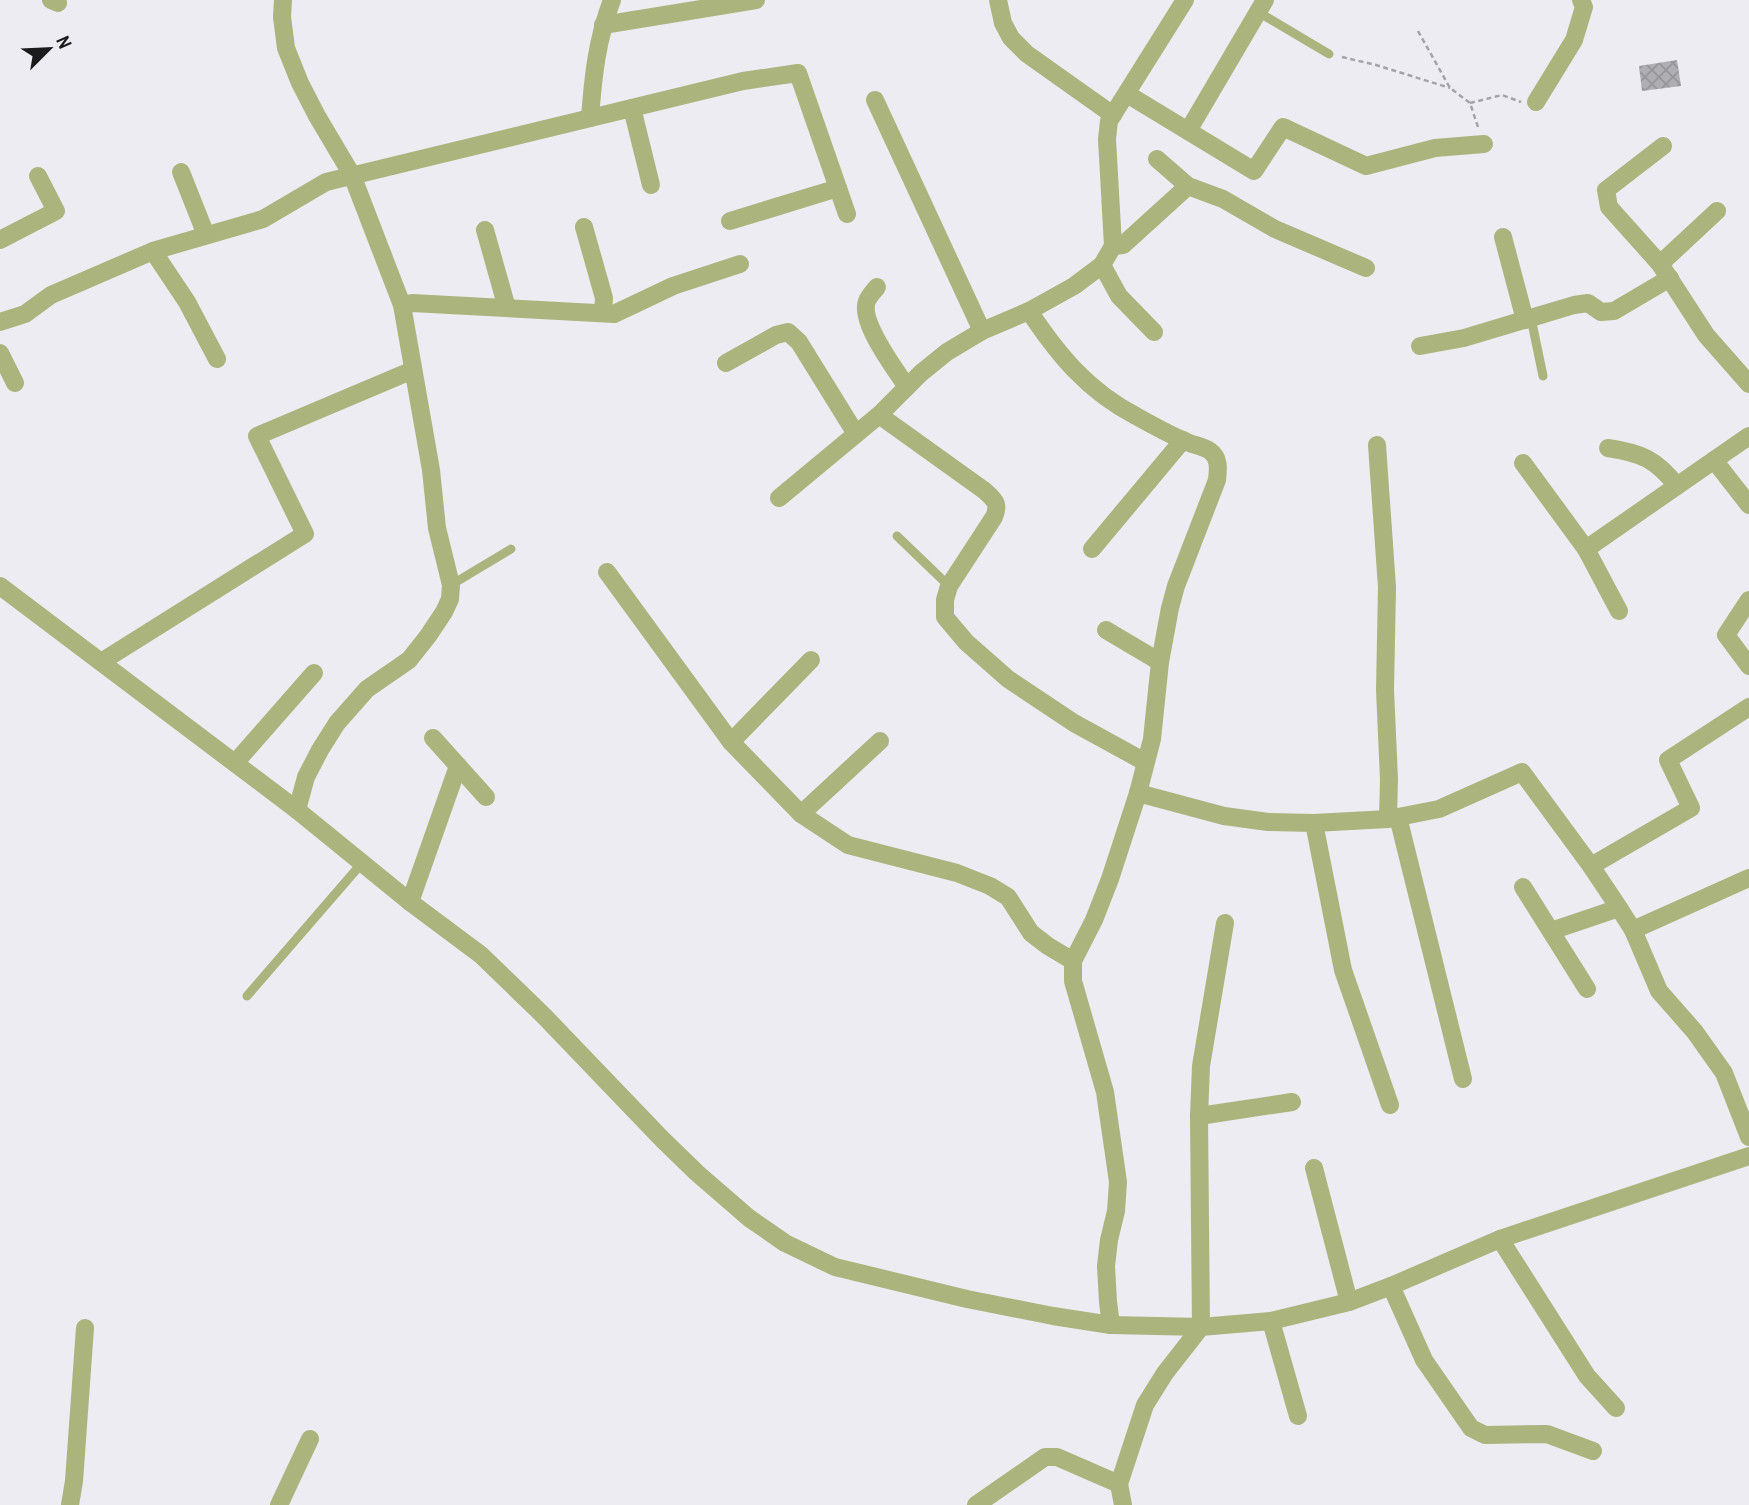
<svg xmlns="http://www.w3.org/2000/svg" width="1749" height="1505" font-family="'Archivo Narrow',sans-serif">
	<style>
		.building { fill: url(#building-cross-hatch) }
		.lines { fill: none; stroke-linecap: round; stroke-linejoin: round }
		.path { stroke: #a4a3a8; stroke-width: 2.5; stroke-dasharray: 5 3.5; stroke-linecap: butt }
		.service { stroke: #abb47d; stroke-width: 9 }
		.minor { stroke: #abb47d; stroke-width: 18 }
	</style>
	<defs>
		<pattern id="building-cross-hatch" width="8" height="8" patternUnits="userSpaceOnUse" patternTransform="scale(1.75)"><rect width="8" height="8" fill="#afaeb3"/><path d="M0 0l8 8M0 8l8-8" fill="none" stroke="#969599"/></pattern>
	</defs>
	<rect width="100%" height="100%" fill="#ececf2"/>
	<!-- building -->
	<polygon class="building" points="1677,60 1681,86 1642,91 1639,66"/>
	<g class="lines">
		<!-- path -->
		<g class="path">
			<polyline points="1418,31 1450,88 1470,103 1478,127"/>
			<polyline points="1342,57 1376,65 1450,88"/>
			<polyline points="1470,103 1502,95 1521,102"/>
		</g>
		<!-- service -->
		<g class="service">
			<polyline points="1258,12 1329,54"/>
			<polyline points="1531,318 1543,376"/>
			<polyline points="897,536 949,586"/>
			<polyline points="451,585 511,549"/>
			<polyline points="247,996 362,863"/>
		</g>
		<!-- minor -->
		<g class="minor">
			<polyline points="51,0 58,3"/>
			<polyline points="283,0 282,17 286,48 300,83 317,116 352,175 402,305 431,470 437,528 451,585 450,599 444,612 428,636 409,660 367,689 337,723 320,750 306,777 297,810"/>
			<polyline points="998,0 1003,23 1011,38 1027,54 1113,115"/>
			<polyline points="603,25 756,0"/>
			<polyline points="1127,94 1254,171 1283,127 1366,166 1435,148 1484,144"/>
			<polyline points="875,100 982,331"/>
			<polyline points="1536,102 1574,40 1584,7 1581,0"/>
			<polyline points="632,108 651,185"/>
			<path d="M590 118C593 77 597 39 612 0"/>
			<polyline points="1188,131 1265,0"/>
			<polyline points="1663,146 1606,190 1609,207 1660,264 1706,335 1749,384"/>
			<polyline points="1157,159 1188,186 1223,199 1275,229 1366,268"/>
			<polyline points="181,172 206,235"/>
			<polyline points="730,221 838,188"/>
			<polyline points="584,227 604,298 603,313"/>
			<polyline points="485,230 507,308"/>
			<polyline points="1503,237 1525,320"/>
			<polyline points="0,240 56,211 38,176"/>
			<polyline points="1113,246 1123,245 1188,186"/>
			<polyline points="153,251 187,302 217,359"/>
			<polyline points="1660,264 1717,211"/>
			<polyline points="1102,265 1119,296 1154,332"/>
			<path d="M877 287C874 291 869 296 867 301 859 322 895 369 907 387"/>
			<polyline points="402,305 412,303 614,314 673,286 740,264"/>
			<path d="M1029 311C1059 356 1088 391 1136 416 1152 425 1168 434 1185 441 1192 445 1203 446 1210 451 1220 458 1218 470 1217 480L1176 586 1170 608 1160 662 1152 739 1138 793 1110 879 1094 920 1073 961V981L1105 1092 1118 1182 1116 1211 1109 1240 1106 1266 1108 1302 1111 1325"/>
			<polyline points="0,322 25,314 51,295 153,251 263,219 326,182 743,81 798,73 847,214"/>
			<polyline points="1420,346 1464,338 1574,305 1588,303 1601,312 1614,311 1670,278"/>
			<polyline points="0,353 15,383"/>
			<polyline points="726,363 776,335 788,332 799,342 856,434"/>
			<path d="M879 415 985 491C994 500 1000 503 994 517L949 586 945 600V617L966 642 1008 679 1074 723 1145 762"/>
			<polyline points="1377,445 1387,587 1385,690 1389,779 1388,819"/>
			<path d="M1608 448C1641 453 1656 459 1677 486"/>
			<polyline points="1714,460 1749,505"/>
			<polyline points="1523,463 1586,549 1619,611"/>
			<polyline points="779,498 879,415 921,373 947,352 982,331 1029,311 1074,286 1102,265 1113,246 1107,139 1109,121 1185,0"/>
			<polyline points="1092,549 1183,440"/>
			<polyline points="1586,549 1749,436"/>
			<polyline points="607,572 731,742 801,814 848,845 957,873 990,886 1008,897 1031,933 1048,946 1073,961"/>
			<polyline points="0,586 297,810 410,902 481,955 544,1016 662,1139 697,1173 749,1218 785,1243 835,1267 967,1299 1053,1316 1111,1325 1201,1327 1271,1321 1349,1302 1391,1286 1500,1239 1749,1156"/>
			<polyline points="1749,600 1726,635 1749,666"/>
			<polyline points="1106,630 1160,662"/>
			<polyline points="101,662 305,534 257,436 413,370"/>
			<polyline points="433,738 486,797"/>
			<polyline points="731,742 811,660"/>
			<polyline points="235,763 314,673"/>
			<polyline points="1138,793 1224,816 1268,822 1314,823 1388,819 1439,809 1522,772 1591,866 1619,908 1633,930 1659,991 1695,1032 1724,1073 1749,1137"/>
			<polyline points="801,814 880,741"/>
			<polyline points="1398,817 1463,1079"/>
			<polyline points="1314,823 1343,970 1390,1105"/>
			<polyline points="1591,866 1691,808 1668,760 1749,707"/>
			<polyline points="1523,887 1587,989"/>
			<polyline points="410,902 458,766"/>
			<polyline points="1633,930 1749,878"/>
			<polyline points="1551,931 1619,908"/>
			<polyline points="1199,1116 1292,1102"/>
			<polyline points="1314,1168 1349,1302"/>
			<polyline points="1500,1239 1587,1376 1616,1408"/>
			<polyline points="1391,1286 1424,1360 1471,1428 1485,1435 1547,1434 1593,1451"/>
			<polyline points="1271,1321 1298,1416"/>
			<polyline points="70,1505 74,1481 85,1328"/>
			<polyline points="279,1505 310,1439"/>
			<polyline points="976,1505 1045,1457 1057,1457 1119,1484"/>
			<polyline points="1123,1505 1119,1484 1145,1405 1165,1373 1201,1327 1199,1116 1201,1066 1225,923"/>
		</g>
	</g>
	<!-- north arrow -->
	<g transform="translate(49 49) rotate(66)" stroke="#ececf2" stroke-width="5" paint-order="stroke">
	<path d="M0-5L12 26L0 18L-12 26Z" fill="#1b1a1c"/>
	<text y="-10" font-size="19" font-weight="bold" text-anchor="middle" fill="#1b1a1c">N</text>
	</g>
</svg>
